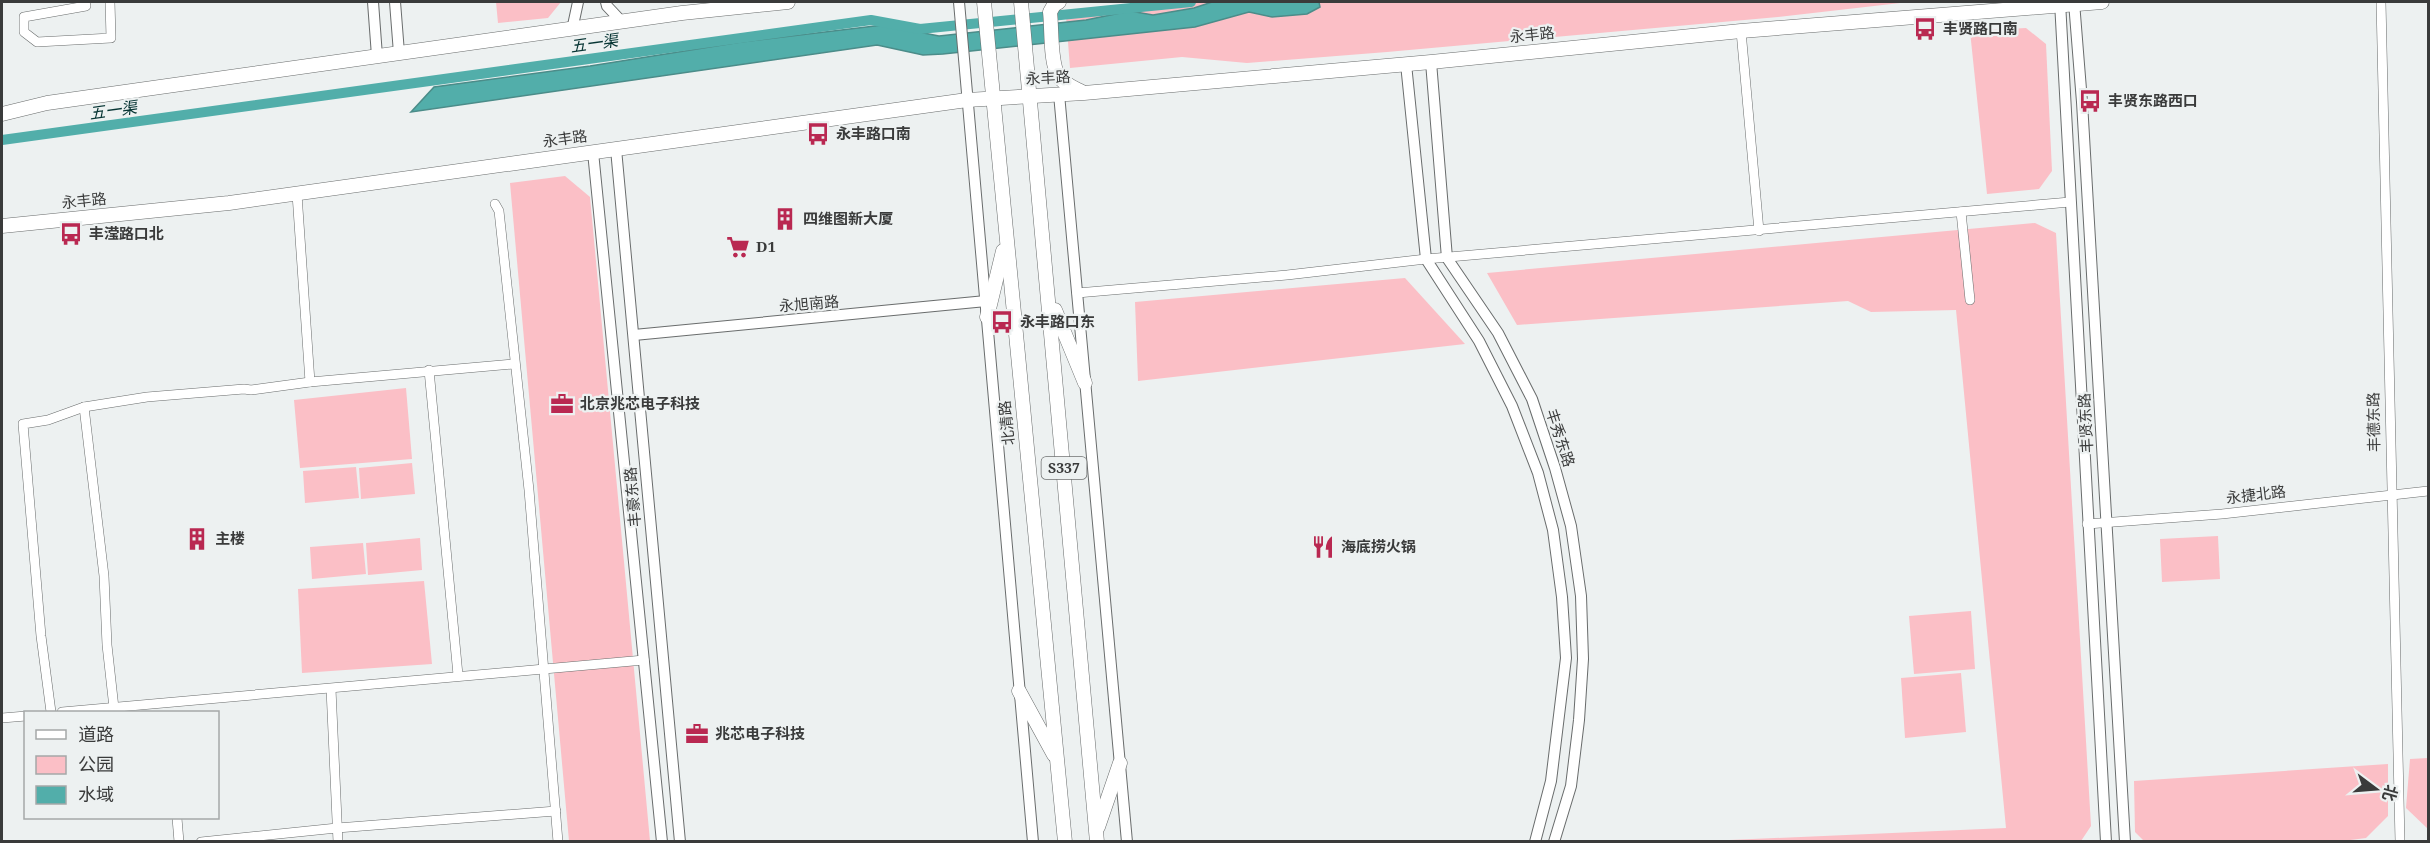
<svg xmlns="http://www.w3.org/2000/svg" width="2430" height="843" font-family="'Noto Serif','Noto Sans SC',serif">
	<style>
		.green { fill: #fbbfc6 }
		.water { fill: #52aeaa; stroke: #4b8c89; stroke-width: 1.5 }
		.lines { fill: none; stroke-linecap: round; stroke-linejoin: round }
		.canal { stroke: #52aeaa; stroke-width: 10 }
		.minor-casing { stroke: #696c6c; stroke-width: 10 }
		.tertiary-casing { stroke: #696c6c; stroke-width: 12 }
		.primary-casing { stroke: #696c6c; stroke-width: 15 }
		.minor { stroke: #fff; stroke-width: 9 }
		.tertiary { stroke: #fff; stroke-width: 10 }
		.primary { stroke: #fff; stroke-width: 14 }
		.labels { text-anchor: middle; stroke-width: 4.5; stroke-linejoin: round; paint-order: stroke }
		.shield { fill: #edf1f1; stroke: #707272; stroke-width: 1.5 }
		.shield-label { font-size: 14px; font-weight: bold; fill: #3a3b3b }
		.poi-label { font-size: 15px; font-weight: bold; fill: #3a3b3b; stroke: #edf1f1; text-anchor: start }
		.street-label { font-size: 15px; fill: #3a3b3b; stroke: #edf1f1 }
		.water-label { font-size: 16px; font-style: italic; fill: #073534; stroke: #edf1f1 }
	</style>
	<rect width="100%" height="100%" fill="#edf1f1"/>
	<!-- green -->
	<g class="green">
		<polygon points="496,2 561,2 548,18 498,23"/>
		<polygon points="1151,2 1909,2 1778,17 1387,52 1247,63 1182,57 1070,68 1066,16"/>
		<polygon points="2026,28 2046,44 2052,171 2039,189 1987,194 1970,31"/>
		<polygon points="565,176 590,197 650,841 569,841 510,183"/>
		<polygon points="2035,223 2056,233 2091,826 2081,841 1707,841 2006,828 1956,310 1871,312 1848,301 1517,325 1487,273"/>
		<polygon points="1405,278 1465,344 1138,381 1135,302"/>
		<polygon points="406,388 412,459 300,468 294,400"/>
		<polygon points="412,463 415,494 361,499 359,468"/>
		<polygon points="356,467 359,498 305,503 303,471"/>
		<polygon points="2218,536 2220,579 2162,582 2160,539"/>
		<polygon points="420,538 422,570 368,575 366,543"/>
		<polygon points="363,543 366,574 312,579 310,547"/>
		<polygon points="424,581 432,664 302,673 298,589"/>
		<polygon points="1971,611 1975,669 1914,674 1909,616"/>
		<polygon points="1961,673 1966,732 1905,738 1901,678"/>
		<polygon points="2428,758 2428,829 2406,808 2410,759"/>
		<polygon points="2388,764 2388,816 2366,838 2335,842 2145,842 2135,832 2134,781"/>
	</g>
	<!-- water -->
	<polygon class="water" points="1212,2 1319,2 1320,7 1307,14 1272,17 1249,12 1195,27 943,54 923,55 877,45 411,112 434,87 590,66 741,42 883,25 939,36 1086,20 1130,11 1153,15 1194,8"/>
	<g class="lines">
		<!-- canal -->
		<polyline class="canal" points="2,140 871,20 920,29 1191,2"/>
		<!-- minor casing -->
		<g class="minor-casing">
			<g id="minor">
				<polyline points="85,2 86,6 24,17 24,32 37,42 111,38 110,2"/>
				<polyline points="2381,2 2400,842"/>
				<polyline points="1741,31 1759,231"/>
				<polyline points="297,194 310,382"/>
				<polyline points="495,204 499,211 529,490 558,842"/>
				<polyline points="1961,212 1970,300"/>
				<polyline points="1077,293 1287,275 1426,259 2070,202"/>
				<polyline points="429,370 458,675"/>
				<polyline points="84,407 104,576 107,645 114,708"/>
				<polyline points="2087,524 2222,514 2428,491"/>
				<polyline points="331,689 338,842"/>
				<polyline points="51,712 41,636 23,424 48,420 84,407 147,397 244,389 251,390 310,382 514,364"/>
				<polyline points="62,712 644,660"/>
				<polyline points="2,718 26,716"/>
				<polyline points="177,818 179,842"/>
				<polyline points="201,842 337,828 556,811"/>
			</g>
		</g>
		<!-- tertiary casing -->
		<g class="tertiary-casing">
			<g id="tertiary">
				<polyline points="373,2 377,56"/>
				<polyline points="395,2 399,53"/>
				<polyline points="606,2 607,6 622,22"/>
				<polyline points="959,2 1033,842"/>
				<polyline points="2060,2 2106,842"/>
				<polyline points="2074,2 2082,102 2125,842"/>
				<polyline points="572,30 578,2"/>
				<polyline points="1431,62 1447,258 1498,333 1532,399 1555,468 1571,526 1581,596 1583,659 1579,720 1571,786 1554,842"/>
				<polyline points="1406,64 1426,259 1479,341 1512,406 1538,473 1553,530 1562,597 1566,658 1551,781 1535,842"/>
				<polyline points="1059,94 1127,842"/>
				<polyline points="616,149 680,842"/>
				<polyline points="593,152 662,842"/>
				<polyline points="634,335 986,301"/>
			</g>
		</g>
		<!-- primary casing -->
		<g class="primary-casing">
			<g id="primary">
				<polyline points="984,2 1065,842"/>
				<polyline points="1021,2 1097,842"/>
				<path d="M1059 2 1054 5 1050 12C1052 28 1050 62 1058 75 1063 84 1074 88 1082 92"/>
				<polyline points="2,114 47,103 682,13 788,2"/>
				<polyline points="2,226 229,203 967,100 1084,93 1431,62 1741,31 2102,2"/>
				<polyline points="1055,310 1085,383"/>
				<polyline points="987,317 1003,251"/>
				<polyline points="1019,691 1054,755"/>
				<polyline points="1098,827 1120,763"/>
			</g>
		</g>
		<!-- minor -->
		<use href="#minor" class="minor"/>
		<!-- tertiary -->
		<use href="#tertiary" class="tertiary"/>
		<!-- primary -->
		<use href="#primary" class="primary"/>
	</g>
	<!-- icons -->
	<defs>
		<g id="bus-bare" transform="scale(1.8)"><path d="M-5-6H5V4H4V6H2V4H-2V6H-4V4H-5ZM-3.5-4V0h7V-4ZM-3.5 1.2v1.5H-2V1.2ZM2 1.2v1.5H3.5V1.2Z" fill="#b92851" stroke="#edf1f1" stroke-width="2.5" paint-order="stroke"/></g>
		<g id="building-bare" transform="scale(1.8)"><path d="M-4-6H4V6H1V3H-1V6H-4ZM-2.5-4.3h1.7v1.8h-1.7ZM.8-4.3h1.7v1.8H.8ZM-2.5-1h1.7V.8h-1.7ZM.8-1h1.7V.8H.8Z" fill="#b92851" stroke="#edf1f1" stroke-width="2.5" paint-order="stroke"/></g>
		<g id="supermarket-bare" transform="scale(1.8)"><path d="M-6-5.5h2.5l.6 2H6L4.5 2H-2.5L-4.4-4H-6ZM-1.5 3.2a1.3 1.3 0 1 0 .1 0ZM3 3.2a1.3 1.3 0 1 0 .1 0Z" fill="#b92851" stroke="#edf1f1" stroke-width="2.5" paint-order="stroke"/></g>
		<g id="office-bare" transform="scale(1.8)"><path d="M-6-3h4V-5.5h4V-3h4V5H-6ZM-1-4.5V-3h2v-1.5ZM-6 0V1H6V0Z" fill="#b92851" stroke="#edf1f1" stroke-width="2.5" paint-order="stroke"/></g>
		<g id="restaurant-bare" transform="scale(1.8)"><path d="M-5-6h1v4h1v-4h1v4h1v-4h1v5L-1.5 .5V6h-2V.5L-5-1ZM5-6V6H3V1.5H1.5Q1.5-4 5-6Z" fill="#b92851" stroke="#edf1f1" stroke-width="2.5" paint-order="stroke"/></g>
	</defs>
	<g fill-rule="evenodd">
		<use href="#bus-bare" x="1925" y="29"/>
		<use href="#bus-bare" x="2090" y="101"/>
		<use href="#bus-bare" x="818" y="134"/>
		<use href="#building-bare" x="785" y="219"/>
		<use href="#bus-bare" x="71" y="234"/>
		<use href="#supermarket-bare" x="738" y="247"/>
		<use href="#bus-bare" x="1002" y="322"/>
		<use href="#office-bare" x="562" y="404"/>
		<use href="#building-bare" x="197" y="539"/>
		<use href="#restaurant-bare" x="1323" y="547"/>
		<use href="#office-bare" x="697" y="734"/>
	</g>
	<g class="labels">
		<!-- shield labels -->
		<rect class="shield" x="1041.5" y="457" width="45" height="22" rx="4.5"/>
		<g class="shield-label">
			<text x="1064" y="473">S337</text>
		</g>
		<!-- poi labels -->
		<g class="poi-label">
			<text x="1943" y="34">丰贤路口南</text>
			<text x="2108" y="106">丰贤东路西口</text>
			<text x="836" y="139">永丰路口南</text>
			<text x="803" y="224">四维图新大厦</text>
			<text x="89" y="239">丰滢路口北</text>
			<text x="756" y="252">D1</text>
			<text x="1020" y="327">永丰路口东</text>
			<text x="580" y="409">北京兆芯电子科技</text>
			<text x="215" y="544">主楼</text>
			<text x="1341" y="552">海底捞火锅</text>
			<text x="715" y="739">兆芯电子科技</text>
		</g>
		<!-- street labels -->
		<g class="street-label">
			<text transform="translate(1532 35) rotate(-6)" y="5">永丰路</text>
			<text transform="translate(1048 78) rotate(-3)" y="5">永丰路</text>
			<text transform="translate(565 139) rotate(-8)" y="5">永丰路</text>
			<text transform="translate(84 201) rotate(-6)" y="5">永丰路</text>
			<text transform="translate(809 304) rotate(-5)" y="5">永旭南路</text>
			<text transform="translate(2374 422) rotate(-91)" y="5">丰德东路</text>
			<text transform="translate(1007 423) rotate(-96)" y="5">北清路</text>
			<text transform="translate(2086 423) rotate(-93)" y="5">丰贤东路</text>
			<text transform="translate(1560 438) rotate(72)" y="5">丰秀东路</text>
			<text transform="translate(2256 495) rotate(-7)" y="5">永捷北路</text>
			<text transform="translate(633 497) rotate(-95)" y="5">丰豪东路</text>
		</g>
		<!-- water labels -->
		<g class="water-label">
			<text transform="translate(594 43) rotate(-8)" y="6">五一渠</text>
			<text transform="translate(113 110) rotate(-8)" y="6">五一渠</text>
		</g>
	</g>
	<!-- border -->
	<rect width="2430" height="843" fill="none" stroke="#3a3b3b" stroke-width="6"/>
	<!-- legend -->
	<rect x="24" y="711" width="195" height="108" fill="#edf1f1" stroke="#a5a8a8" stroke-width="1.5"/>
	<rect x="36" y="730" width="30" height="9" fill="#ffffff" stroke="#a5a8a8" stroke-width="1.5"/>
	<text x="78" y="741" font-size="18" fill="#3a3b3b">道路</text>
	<rect x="36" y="756" width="30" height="18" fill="#fbbfc6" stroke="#a5a8a8" stroke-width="1.5"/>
	<text x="78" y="771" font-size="18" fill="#3a3b3b">公园</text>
	<rect x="36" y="786" width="30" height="18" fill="#52aeaa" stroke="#a5a8a8" stroke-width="1.5"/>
	<text x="78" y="801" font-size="18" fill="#3a3b3b">水域</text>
	<!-- north arrow -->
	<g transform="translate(2376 789) rotate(106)" stroke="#edf1f1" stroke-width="4.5" paint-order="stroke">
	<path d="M0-4.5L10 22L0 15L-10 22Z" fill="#3a3b3b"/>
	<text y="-9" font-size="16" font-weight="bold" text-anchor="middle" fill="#3a3b3b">北</text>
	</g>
</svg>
